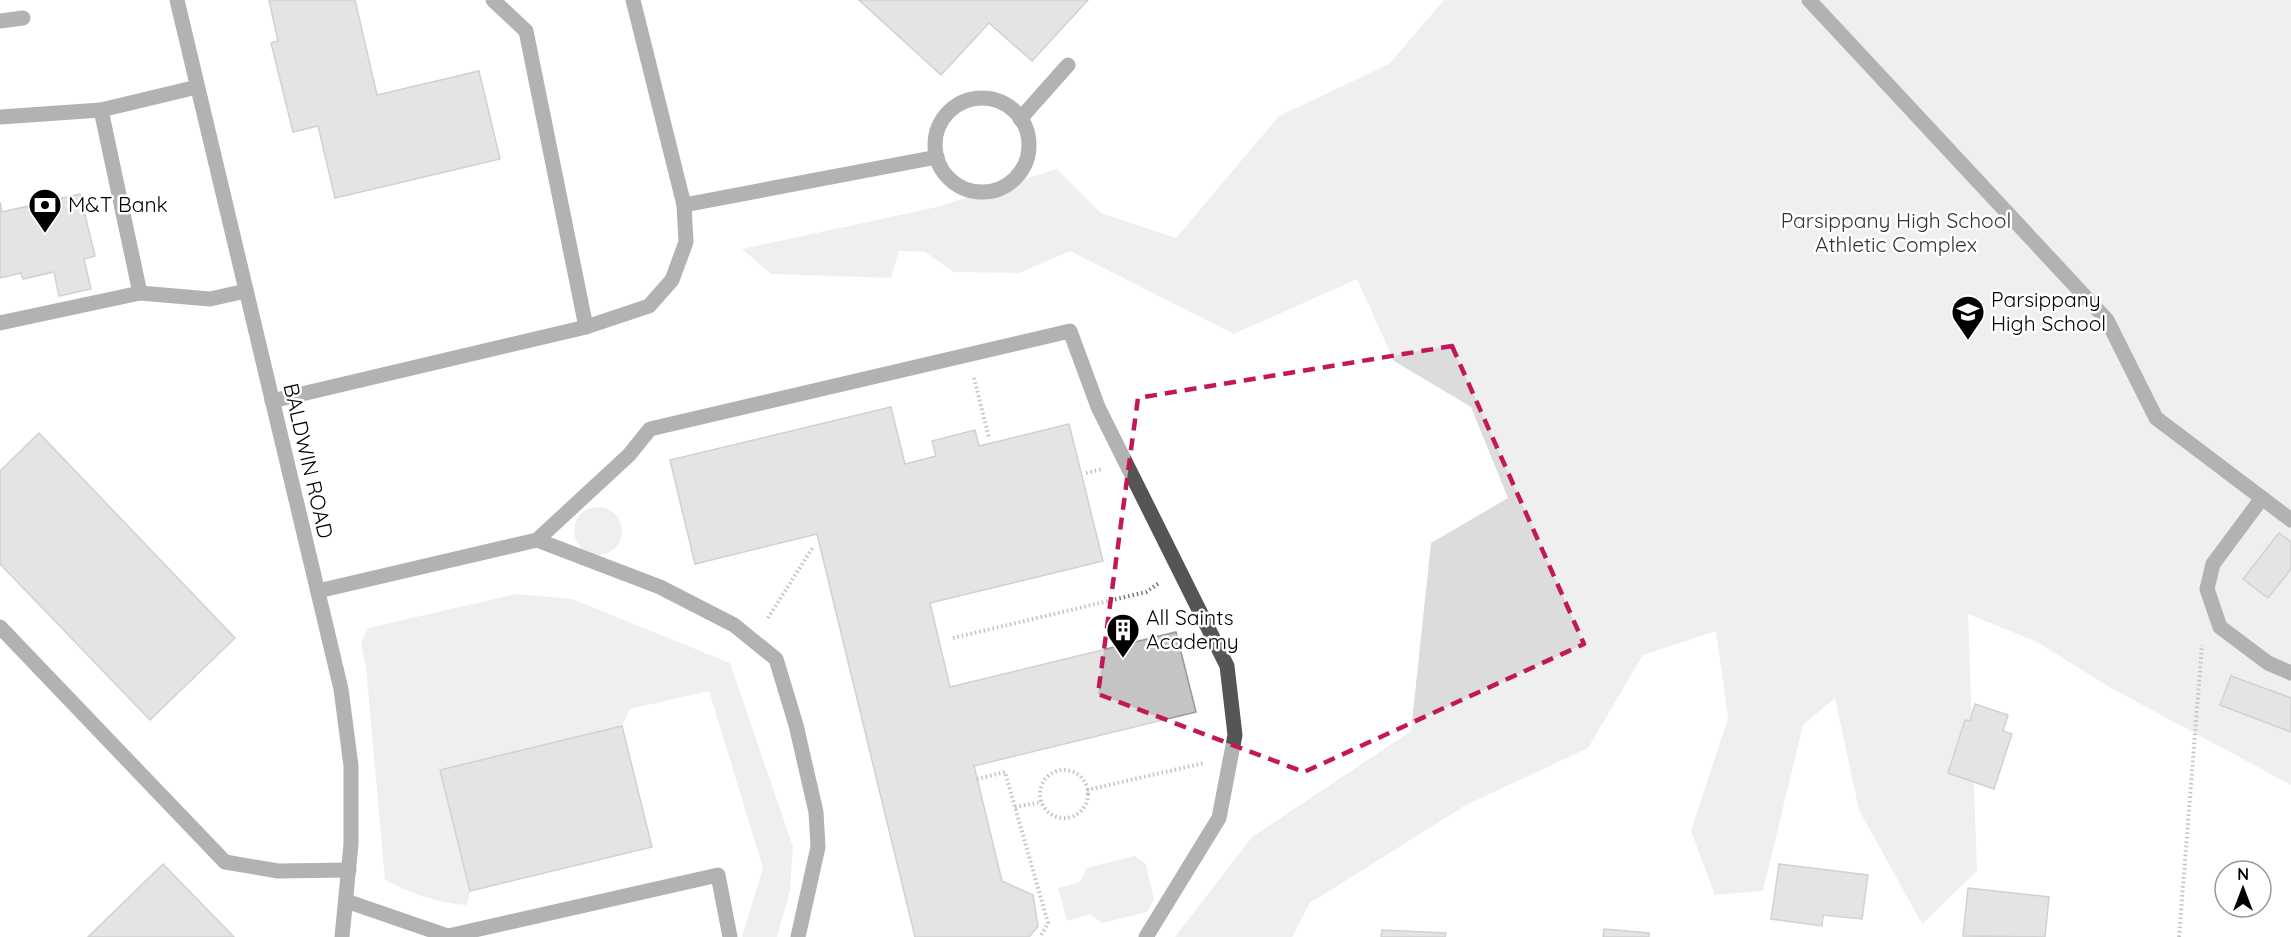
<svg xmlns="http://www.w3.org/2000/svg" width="2291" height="937" font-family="Quicksand,sans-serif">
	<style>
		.green { fill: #dcdcdc }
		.building { fill: #c4c4c4; stroke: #999; stroke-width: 1.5 }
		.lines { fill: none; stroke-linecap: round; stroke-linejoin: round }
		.path { stroke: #777; stroke-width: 4; stroke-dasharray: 1.5 3; stroke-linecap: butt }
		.minor { stroke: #555; stroke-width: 15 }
		.marked { fill: none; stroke: #c2185b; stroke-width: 4.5; stroke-dasharray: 12 8; stroke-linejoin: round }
		.labels { text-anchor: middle; stroke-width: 5; stroke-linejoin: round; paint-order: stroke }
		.poi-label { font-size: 21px; fill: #000; stroke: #fff; text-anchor: start }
		.park-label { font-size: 21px; fill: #333; stroke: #fff }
		.street-label { font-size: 21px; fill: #000; stroke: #fff }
	</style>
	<rect width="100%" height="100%" fill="#fff"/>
	<!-- green -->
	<g class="green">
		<polygon points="1444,0 2291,0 2291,785 2109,687 2037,642 1968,614 1977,871 1922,924 1859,810 1835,698 1803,725 1763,891 1715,895 1691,831 1728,718 1716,631 1643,655 1588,748 1466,805 1310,903 1292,937 1175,937 1252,837 1411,731 1431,543 1508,498 1471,407 1394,361 1357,279 1234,334 1070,251 1019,273 954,272 925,252 899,251 891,278 771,274 742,249 937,207 1057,169 1101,213 1176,238 1279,116 1389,64"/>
		<circle cx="598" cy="531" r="24"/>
		<path d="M516 594 572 599 730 663 793 847 790 890 777 937H742L763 868 709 691 630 709 622 726 441 770 470 891 467 905C437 903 412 894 385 880L366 667 361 643 368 628Z"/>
		<polygon points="1135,856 1146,864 1154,900 1147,912 1102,923 1090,914 1067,921 1058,888 1080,882 1087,868"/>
	</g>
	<!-- building -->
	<g class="building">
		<polygon points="269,0 355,0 377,95 479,71 500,159 335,198 318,126 293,132 271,43 278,41"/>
		<polygon points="859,0 1088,0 1032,61 989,23 941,75"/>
		<polygon points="80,194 95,256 84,259 91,289 59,296 54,272 23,279 21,273 0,278 0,202 2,212"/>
		<polygon points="891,407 905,464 936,456 932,441 975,430 979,446 1069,424 1103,561 930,603 950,687 1176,632 1196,712 974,766 1002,881 1033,895 1038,926 1029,937 915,937 817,534 695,564 670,460"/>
		<polygon points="39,433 235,638 150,720 0,564 0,471"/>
		<polygon points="2279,533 2291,542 2291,569 2268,598 2243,579"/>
		<polygon points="2231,676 2291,698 2291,732 2220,705"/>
		<polygon points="1975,704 2008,715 2003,731 2012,734 1994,789 1948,773 1965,720 1970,721"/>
		<polygon points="622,726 652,847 470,891 440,770"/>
		<polygon points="163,864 234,937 88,937"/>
		<polygon points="1779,864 1868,875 1862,919 1823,915 1822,926 1771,919"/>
		<polygon points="1968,888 2049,897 2045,937 1963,936"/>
		<polygon points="1604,929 1649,933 1649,937 1603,937"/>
		<polygon points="1382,930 1446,933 1445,937 1381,937"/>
	</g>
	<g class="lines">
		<!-- path -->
		<g class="path">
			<polyline points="974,378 989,438"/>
			<polyline points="1086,473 1102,469"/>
			<polyline points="768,618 813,547"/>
			<polyline points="953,638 1146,592 1159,583"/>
			<circle cx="1064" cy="794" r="24"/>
			<polyline points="977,779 1005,772 1048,923 1040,937"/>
			<polyline points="1087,790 1204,763"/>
			<polyline points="1015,807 1042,802"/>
			<polyline points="2179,937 2202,645"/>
		</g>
		<!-- minor -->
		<g class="minor">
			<polyline points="177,0 341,689 351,766 351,844 342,937"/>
			<polyline points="493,0 526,31 586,327"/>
			<polyline points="1809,0 2107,320 2156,418 2291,520"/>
			<polyline points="0,21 23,18"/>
			<polyline points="197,87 101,110 140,293 210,299 246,291"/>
			<circle cx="982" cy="145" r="47"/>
			<polyline points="0,117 101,110"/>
			<polyline points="1020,119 1068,65"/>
			<polyline points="684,205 937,157"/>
			<polyline points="0,323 140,293"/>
			<polyline points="272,401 586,327 649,306 672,280 686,242 684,205 633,0"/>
			<polyline points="2262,498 2213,564 2207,589 2220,627 2268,663 2291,673"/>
			<polyline points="537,540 660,587 734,625 776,659 796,725 816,812 818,847 798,937"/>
			<polyline points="318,591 537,540 629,455 650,429 1070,331 1098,407 1227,666 1235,735 1219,818 1146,937"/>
			<polyline points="0,627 225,862 278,871 349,870"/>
			<polyline points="346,901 448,936 718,875 730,937"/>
		</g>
	</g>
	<!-- marked area -->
	<path d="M0 0H2291V937H0ZM1452 346 1584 644 1304 772 1098 694 1138 398Z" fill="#fff" fill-opacity=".55" fill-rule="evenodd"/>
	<path class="marked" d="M1452 346 1584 644 1304 772 1098 694 1138 398Z"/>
	<!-- icons -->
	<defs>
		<g id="bank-pin" transform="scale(1.725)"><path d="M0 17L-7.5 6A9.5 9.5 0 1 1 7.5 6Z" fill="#000" stroke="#fff"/><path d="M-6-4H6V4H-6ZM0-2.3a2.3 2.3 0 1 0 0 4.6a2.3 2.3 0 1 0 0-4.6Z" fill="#fff"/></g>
		<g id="school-pin" transform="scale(1.725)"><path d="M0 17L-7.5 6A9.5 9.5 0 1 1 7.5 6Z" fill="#000" stroke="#fff"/><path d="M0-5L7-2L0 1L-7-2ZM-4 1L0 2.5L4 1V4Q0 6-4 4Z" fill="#fff"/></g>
		<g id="building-pin" transform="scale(1.725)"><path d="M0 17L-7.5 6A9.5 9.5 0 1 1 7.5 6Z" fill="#000" stroke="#fff"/><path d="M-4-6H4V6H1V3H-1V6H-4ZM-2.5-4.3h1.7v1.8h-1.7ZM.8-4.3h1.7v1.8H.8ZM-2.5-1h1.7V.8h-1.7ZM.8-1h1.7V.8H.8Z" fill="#fff"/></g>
	</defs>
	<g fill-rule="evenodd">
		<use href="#bank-pin" x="45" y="205"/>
		<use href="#school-pin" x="1968" y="312"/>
		<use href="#building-pin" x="1123" y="630"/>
	</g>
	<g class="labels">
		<!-- poi labels -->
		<g class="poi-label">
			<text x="68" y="212">M&amp;T Bank</text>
			<text x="1991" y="307">Parsippany<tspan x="1991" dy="24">High School</tspan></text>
			<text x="1146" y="625">All Saints<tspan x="1146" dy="24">Academy</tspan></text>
		</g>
		<!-- park labels -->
		<g class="park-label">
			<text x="1896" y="228">Parsippany High School<tspan x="1896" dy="24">Athletic Complex</tspan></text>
		</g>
		<!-- street labels -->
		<g class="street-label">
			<text transform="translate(308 461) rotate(77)" y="7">BALDWIN ROAD</text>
		</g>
	</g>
	<!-- north arrow -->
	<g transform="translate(2243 889)"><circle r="28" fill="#ffffff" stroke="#999999" stroke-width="1.5"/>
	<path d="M0-4.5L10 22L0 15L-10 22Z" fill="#000000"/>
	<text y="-9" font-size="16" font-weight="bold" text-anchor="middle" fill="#000000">N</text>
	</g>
</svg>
